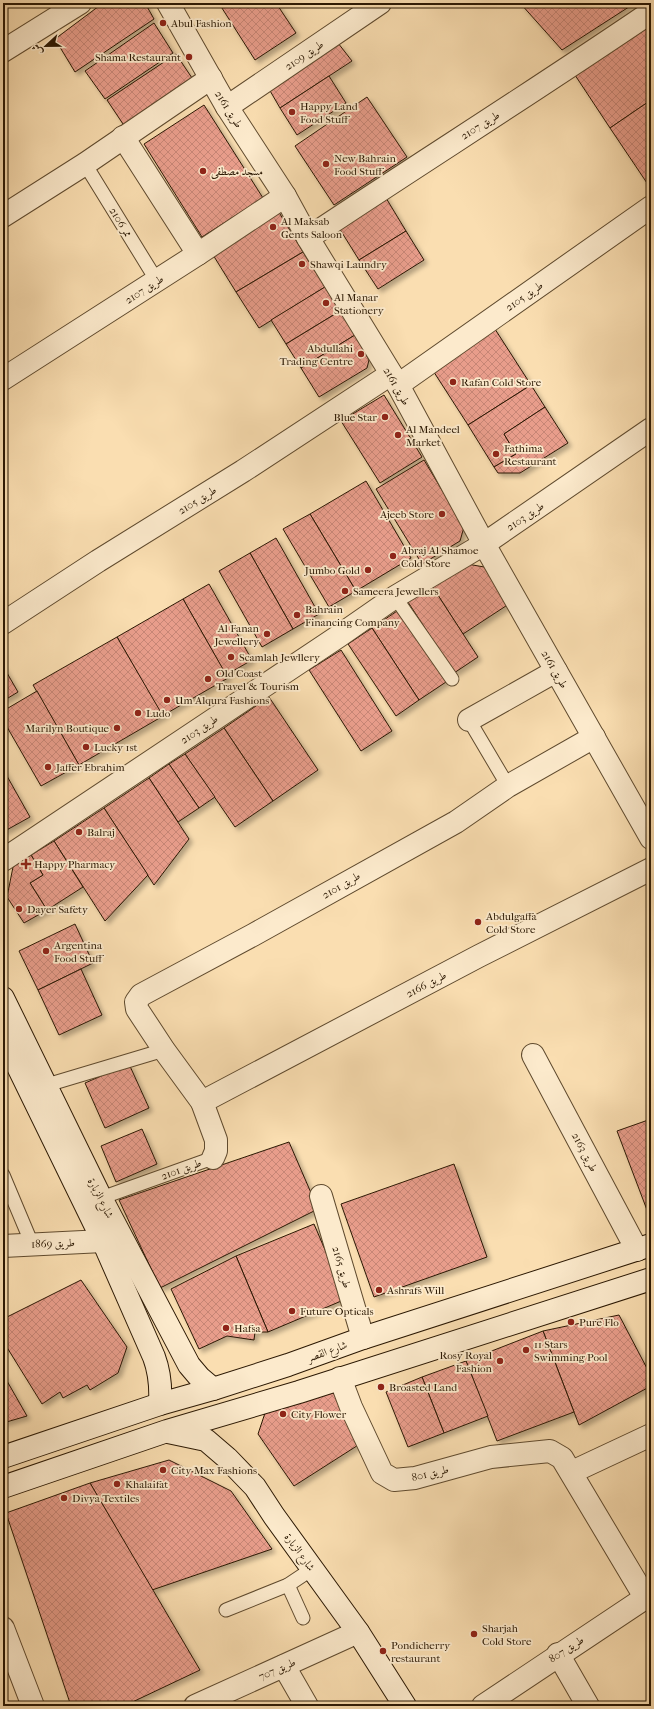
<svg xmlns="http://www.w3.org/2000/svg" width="654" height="1709" font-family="'IM FELL French Canon',Amiri,serif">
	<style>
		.building { fill: url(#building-cross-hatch); stroke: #2b1803; filter: url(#shadow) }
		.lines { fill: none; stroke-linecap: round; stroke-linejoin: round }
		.lane-casing { stroke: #5f4a2e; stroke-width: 15 }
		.street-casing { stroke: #5f4a2e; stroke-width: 24 }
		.secondary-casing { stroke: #2b1803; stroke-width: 24 }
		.lane { stroke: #fceacc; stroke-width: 13 }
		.street { stroke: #fceacc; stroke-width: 22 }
		.secondary { stroke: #fceacc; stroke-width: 22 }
		.poi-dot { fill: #8f2418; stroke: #fceacc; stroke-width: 1.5 }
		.labels { text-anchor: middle; stroke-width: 3.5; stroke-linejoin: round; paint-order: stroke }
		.poi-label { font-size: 11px; fill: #2b1803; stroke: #fceacc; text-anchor: start }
		.street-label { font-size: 11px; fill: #2b1803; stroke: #fceacc }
	</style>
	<defs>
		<pattern id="building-cross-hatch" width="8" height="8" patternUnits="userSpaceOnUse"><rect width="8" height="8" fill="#e89d8b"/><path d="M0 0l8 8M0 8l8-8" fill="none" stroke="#c78676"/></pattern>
		<filter id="shadow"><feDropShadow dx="3.5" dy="3.5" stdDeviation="2" flood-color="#0004"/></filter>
	</defs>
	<rect width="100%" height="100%" fill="#fadeb1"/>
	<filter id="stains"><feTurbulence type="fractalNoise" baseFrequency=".005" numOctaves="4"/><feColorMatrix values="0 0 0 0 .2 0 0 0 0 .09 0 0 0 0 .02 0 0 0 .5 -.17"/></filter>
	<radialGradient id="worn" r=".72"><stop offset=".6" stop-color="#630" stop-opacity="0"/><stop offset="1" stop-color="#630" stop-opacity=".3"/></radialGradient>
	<!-- building -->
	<g class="building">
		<polygon points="103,3 145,3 154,19 75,72 55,39"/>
		<polygon points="223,3 276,3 296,33 255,60 220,5"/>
		<polygon points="520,3 635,3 562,50"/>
		<polygon points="651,15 651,100 610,128 571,69"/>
		<polygon points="154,23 173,53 105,99 85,71"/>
		<polygon points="338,43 352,61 280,108 269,89"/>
		<polygon points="176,54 196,84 127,130 107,100"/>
		<polygon points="329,76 346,103 297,135 280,108"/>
		<polygon points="367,97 407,157 334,205 295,146"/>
		<polygon points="651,100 651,189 610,128"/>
		<polygon points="204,105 263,198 202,237 144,144"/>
		<polygon points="383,193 406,231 359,260 336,223"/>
		<polygon points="277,209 303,252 236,292 210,250"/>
		<polygon points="406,231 424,260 378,289 359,260"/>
		<polygon points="303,252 325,287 259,328 236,292"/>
		<polygon points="325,287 340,311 286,344 271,320"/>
		<polygon points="340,311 355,335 301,368 286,344"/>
		<polygon points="493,326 531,385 468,425 430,366"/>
		<polygon points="355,335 369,360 367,368 319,397 301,368"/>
		<polygon points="531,385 545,407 504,434 516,454 494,467 468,425"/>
		<polygon points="384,395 422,457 380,483 341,421"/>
		<polygon points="545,407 568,443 520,473 498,473 494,467 516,454 504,434"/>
		<polygon points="424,460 464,527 460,541 422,564 376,489"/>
		<polygon points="366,481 411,558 356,591 310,514"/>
		<polygon points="310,514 356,591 329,607 283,529"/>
		<polygon points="276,538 319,614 293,629 250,553"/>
		<polygon points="250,553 293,629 262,647 219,571"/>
		<polygon points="467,564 490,568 512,602 463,634 432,586"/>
		<polygon points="209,584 252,660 226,675 183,599"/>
		<polygon points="432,586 478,657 454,673 408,602"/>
		<polygon points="183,599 228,678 162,716 117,637"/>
		<polygon points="400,609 449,680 419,700 372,628"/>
		<polygon points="372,628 419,700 396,716 348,644"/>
		<polygon points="117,637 163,716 79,765 33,685"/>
		<polygon points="341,650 392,731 361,751 309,670"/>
		<polygon points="3,666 18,692 3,701"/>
		<polygon points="37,691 79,765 41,786 3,720 3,711"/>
		<polygon points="269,697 318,770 273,801 224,728"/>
		<polygon points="224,728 273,801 235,827 185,754"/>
		<polygon points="185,754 215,797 199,808 169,764"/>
		<polygon points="169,764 199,808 178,822 149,778"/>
		<polygon points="3,769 30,817 3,832"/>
		<polygon points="149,778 189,839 154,885 104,808"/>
		<polygon points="104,808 148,875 105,921 54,841"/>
		<polygon points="54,841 83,887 47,910 30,883 43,875 31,855"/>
		<polygon points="31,855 43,875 30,883 47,910 24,923 7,897 13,867"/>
		<polygon points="75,924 93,963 38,990 19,951"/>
		<polygon points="81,969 102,1015 59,1035 38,990"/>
		<polygon points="129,1064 149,1108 105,1128 85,1083"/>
		<polygon points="651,1119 651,1209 647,1210 617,1131"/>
		<polygon points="142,1129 157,1164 116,1182 101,1146"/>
		<polygon points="289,1142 318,1209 160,1288 119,1200"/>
		<polygon points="454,1164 487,1257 374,1297 341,1204"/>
		<polygon points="314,1224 346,1299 268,1332 236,1256"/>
		<polygon points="236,1256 268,1332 255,1332 254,1340 227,1336 199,1349 171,1289"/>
		<polygon points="81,1280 127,1347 118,1373 90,1390 87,1385 63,1398 60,1392 42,1404 3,1341 3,1319"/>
		<polygon points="619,1315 651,1376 651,1386 579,1425 543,1331"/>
		<polygon points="543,1331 574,1412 497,1441 466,1361"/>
		<polygon points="466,1361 488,1416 444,1433 422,1377"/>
		<polygon points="3,1374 27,1416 3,1423"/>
		<polygon points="422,1377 444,1433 408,1447 386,1392"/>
		<polygon points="337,1389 363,1442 294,1486 258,1434 265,1413"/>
		<polygon points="169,1460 231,1491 272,1549 152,1590 90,1483"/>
		<polygon points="90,1483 200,1670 124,1706 71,1706 6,1513"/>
	</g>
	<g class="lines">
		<!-- lane casing -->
		<g class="lane-casing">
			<g id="lane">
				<polyline points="85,164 157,281"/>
				<polyline points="395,597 452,679"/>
				<polyline points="469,720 508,786"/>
				<polyline points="47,1085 164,1050"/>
				<polyline points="3,1175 32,1244"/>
				<polyline points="101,1198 213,1158"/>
				<polyline points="288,1585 303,1618"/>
				<polyline points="226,1610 288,1585 312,1569"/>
			</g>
		</g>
		<!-- street casing -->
		<g class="street-casing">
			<g id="street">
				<polyline points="168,3 227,107 285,196 308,238 398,385 484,544 651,838"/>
				<polyline points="3,51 80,3"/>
				<polyline points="227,107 380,3"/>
				<polyline points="123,137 198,254"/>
				<polyline points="3,216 85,164 211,78"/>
				<path d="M308 238C422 162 538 89 651 12"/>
				<polyline points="3,379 198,254 285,196"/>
				<polyline points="398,385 651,207"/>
				<polyline points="3,623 98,561 243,471 391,374"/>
				<polyline points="469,720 556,671"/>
				<polyline points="3,860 339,636 395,597 484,544 651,429"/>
				<polyline points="533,1055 637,1250"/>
				<polyline points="202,1102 479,956 651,869"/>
				<polyline points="213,1158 216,1151 216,1140 202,1102 164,1050 137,1009 136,1002 141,995 253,935 456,822 508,786 594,737"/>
				<polyline points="321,1196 363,1338"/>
				<polyline points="3,1246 103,1241"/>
				<polyline points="340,1378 351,1407 382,1473 394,1480 415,1478 491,1457 550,1451 562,1458 645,1597"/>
				<polyline points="572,1472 651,1435"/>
				<polyline points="3,1628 33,1706"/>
				<polyline points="558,1654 588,1706"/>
				<polyline points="284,1666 307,1706"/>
				<polyline points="195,1706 358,1632"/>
				<polyline points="483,1706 651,1594"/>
			</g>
		</g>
		<!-- secondary casing -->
		<g class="secondary-casing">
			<g id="secondary">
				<polyline points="3,998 101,1198 189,1365 200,1378 213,1389"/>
				<path d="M3 1036 103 1241 154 1357C160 1373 161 1387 160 1404"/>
				<polyline points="168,1432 206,1440 227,1458 255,1487 274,1516 358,1632 405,1706"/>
				<polyline points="3,1457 160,1404 213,1389 288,1365 363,1338 651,1245"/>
				<polyline points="3,1487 167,1431 299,1392 651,1279"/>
			</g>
		</g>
		<!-- lane -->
		<use href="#lane" class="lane"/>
		<!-- street -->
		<use href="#street" class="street"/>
		<!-- secondary -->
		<use href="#secondary" class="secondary"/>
	</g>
	<!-- markers -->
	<g class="poi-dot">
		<circle cx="163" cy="23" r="4"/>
		<circle cx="189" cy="57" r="4"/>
		<circle cx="292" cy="112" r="4"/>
		<circle cx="326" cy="164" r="4"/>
		<circle cx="203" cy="171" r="4"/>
		<circle cx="273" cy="227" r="4"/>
		<circle cx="302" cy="264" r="4"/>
		<circle cx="326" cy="303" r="4"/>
		<circle cx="361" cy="354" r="4"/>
		<circle cx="453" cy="382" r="4"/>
		<circle cx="385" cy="417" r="4"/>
		<circle cx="398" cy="435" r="4"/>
		<circle cx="496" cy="454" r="4"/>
		<circle cx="442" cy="514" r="4"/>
		<circle cx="393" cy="556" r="4"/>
		<circle cx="368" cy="570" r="4"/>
		<circle cx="345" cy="591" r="4"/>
		<circle cx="297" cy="615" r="4"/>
		<circle cx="267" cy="634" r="4"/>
		<circle cx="231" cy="657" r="4"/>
		<circle cx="208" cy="679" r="4"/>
		<circle cx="167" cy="700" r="4"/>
		<circle cx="138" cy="713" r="4"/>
		<circle cx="117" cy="728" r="4"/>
		<circle cx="86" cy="747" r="4"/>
		<circle cx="48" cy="767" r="4"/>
		<circle cx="79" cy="832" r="4"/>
		<path d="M24 858h4v4h4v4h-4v4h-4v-4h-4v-4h4z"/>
		<circle cx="19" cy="909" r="4"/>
		<circle cx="478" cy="922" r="4"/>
		<circle cx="46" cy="951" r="4"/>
		<circle cx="379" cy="1290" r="4"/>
		<circle cx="292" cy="1311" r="4"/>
		<circle cx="571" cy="1322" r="4"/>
		<circle cx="226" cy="1328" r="4"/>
		<circle cx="526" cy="1350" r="4"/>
		<circle cx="500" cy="1361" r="4"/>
		<circle cx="381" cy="1387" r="4"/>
		<circle cx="283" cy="1414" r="4"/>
		<circle cx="163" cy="1470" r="4"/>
		<circle cx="117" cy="1484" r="4"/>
		<circle cx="64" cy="1498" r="4"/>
		<circle cx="474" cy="1634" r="4"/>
		<circle cx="383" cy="1651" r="4"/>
	</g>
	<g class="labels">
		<!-- poi labels -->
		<g class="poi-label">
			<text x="171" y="27">Abul Fashion</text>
			<text x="181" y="61" text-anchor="end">Shama Restaurant</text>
			<text x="300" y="110">Happy Land<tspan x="300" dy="13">Food Stuff</tspan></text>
			<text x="334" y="162">New Bahrain<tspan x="334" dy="13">Food Stuff</tspan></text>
			<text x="211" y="175">مسجد مصطفى</text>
			<text x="281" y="225">Al Maksab<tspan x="281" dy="13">Gents Saloon</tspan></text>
			<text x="310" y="268">Shawqi Laundry</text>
			<text x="334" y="301">Al Manar<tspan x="334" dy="13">Stationery</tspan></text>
			<text x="353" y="352" text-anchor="end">Abdullahi<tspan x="353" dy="13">Trading Centre</tspan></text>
			<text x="461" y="386">Rafan Cold Store</text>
			<text x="377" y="421" text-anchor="end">Blue Star</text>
			<text x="406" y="433">Al Mandeel<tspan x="406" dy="13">Market</tspan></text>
			<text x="504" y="452">Fathima<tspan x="504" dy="13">Restaurant</tspan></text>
			<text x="434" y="518" text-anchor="end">Ajeeb Store</text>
			<text x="401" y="554">Abraj Al Shamoe<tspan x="401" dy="13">Cold Store</tspan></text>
			<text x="360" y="574" text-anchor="end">Jumbo Gold</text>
			<text x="353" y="595">Sameera Jewellers</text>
			<text x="305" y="613">Bahrain<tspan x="305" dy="13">Financing Company</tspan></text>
			<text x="259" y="632" text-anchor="end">Al Fanan<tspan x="259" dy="13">Jewellery</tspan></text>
			<text x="239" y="661">Scamlah Jewllery</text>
			<text x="216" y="677">Old Coast<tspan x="216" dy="13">Travel &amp; Tourism</tspan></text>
			<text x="175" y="704">Um Alqura Fashions</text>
			<text x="146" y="717">Ludo</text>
			<text x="109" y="732" text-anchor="end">Marilyn Boutique</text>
			<text x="94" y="751">Lucky 1st</text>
			<text x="56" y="771">Jaffer Ebrahim</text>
			<text x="87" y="836">Balraj</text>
			<text x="34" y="868">Happy Pharmacy</text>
			<text x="27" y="913">Dayer Safety</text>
			<text x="486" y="920">Abdulgaffa<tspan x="486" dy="13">Cold Store</tspan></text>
			<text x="54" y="949">Argentina<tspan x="54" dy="13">Food Stuff</tspan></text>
			<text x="387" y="1294">Ashrafs Will</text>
			<text x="300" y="1315">Future Opticals</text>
			<text x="579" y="1326">Pure Flo</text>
			<text x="234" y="1332">Hafsa</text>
			<text x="534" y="1348">11 Stars<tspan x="534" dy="13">Swimming Pool</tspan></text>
			<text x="492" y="1359" text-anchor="end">Rosy Royal<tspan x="492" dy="13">Fashion</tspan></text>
			<text x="389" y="1391">Broasted Land</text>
			<text x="291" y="1418">City Flower</text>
			<text x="171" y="1474">City Max Fashions</text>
			<text x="125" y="1488">Khalaifat</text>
			<text x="72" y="1502">Divya Textiles</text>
			<text x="482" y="1632">Sharjah<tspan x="482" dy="13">Cold Store</tspan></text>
			<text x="391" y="1649">Pondicherry<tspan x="391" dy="13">restaurant</tspan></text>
		</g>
		<!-- street labels -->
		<g class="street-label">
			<text transform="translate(304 55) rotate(-34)" y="4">طريق 2109</text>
			<text transform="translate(229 109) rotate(58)" y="4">طريق 2161</text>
			<text transform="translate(480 125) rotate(-32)" y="4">طريق 2107</text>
			<text transform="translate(121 222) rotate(58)" y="4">ممر 2106</text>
			<text transform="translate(144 289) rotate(-33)" y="4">طريق 2107</text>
			<text transform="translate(524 296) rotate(-35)" y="4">طريق 2105</text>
			<text transform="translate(397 386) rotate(60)" y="4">طريق 2161</text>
			<text transform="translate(197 500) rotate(-32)" y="4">طريق 2105</text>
			<text transform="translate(525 516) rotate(-34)" y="4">طريق 2103</text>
			<text transform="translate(555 669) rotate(60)" y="4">طريق 2161</text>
			<text transform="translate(199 729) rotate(-34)" y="4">طريق 2103</text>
			<text transform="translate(341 885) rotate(-30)" y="4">طريق 2101</text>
			<text transform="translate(426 984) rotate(-28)" y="4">طريق 2166</text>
			<text transform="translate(585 1152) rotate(62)" y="4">طريق 2163</text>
			<text transform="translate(181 1169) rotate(-20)" y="4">طريق 2101</text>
			<text transform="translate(101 1198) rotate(63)" y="4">شارع الزبارة</text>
			<text transform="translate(53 1243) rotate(-2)" y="4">طريق 1869</text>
			<text transform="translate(342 1267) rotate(74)" y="4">طريق 2165</text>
			<text transform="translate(327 1351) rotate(-20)" y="4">شارع القصر</text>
			<text transform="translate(430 1473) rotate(-13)" y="4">طريق 801</text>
			<text transform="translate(300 1552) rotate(54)" y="4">شارع الزبارة</text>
			<text transform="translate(566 1649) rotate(-33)" y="4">طريق 807</text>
			<text transform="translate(277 1669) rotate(-24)" y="4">طريق 707</text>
		</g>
	</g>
	<!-- margin -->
	<rect width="654" height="1709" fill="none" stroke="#fadeb1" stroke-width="16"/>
	<rect x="4" y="4" width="646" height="1701" fill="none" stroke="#2b1803" stroke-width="2"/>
	<rect x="8" y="8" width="638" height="1693" fill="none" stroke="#2b1803"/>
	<!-- north arrow -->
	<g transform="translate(46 46) rotate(248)" stroke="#fceacc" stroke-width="3" paint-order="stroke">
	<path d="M0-3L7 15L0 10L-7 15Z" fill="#2b1803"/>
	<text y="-6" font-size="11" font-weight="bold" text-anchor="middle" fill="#2b1803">ش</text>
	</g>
	<rect width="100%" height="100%" filter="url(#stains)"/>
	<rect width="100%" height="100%" fill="url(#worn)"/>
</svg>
